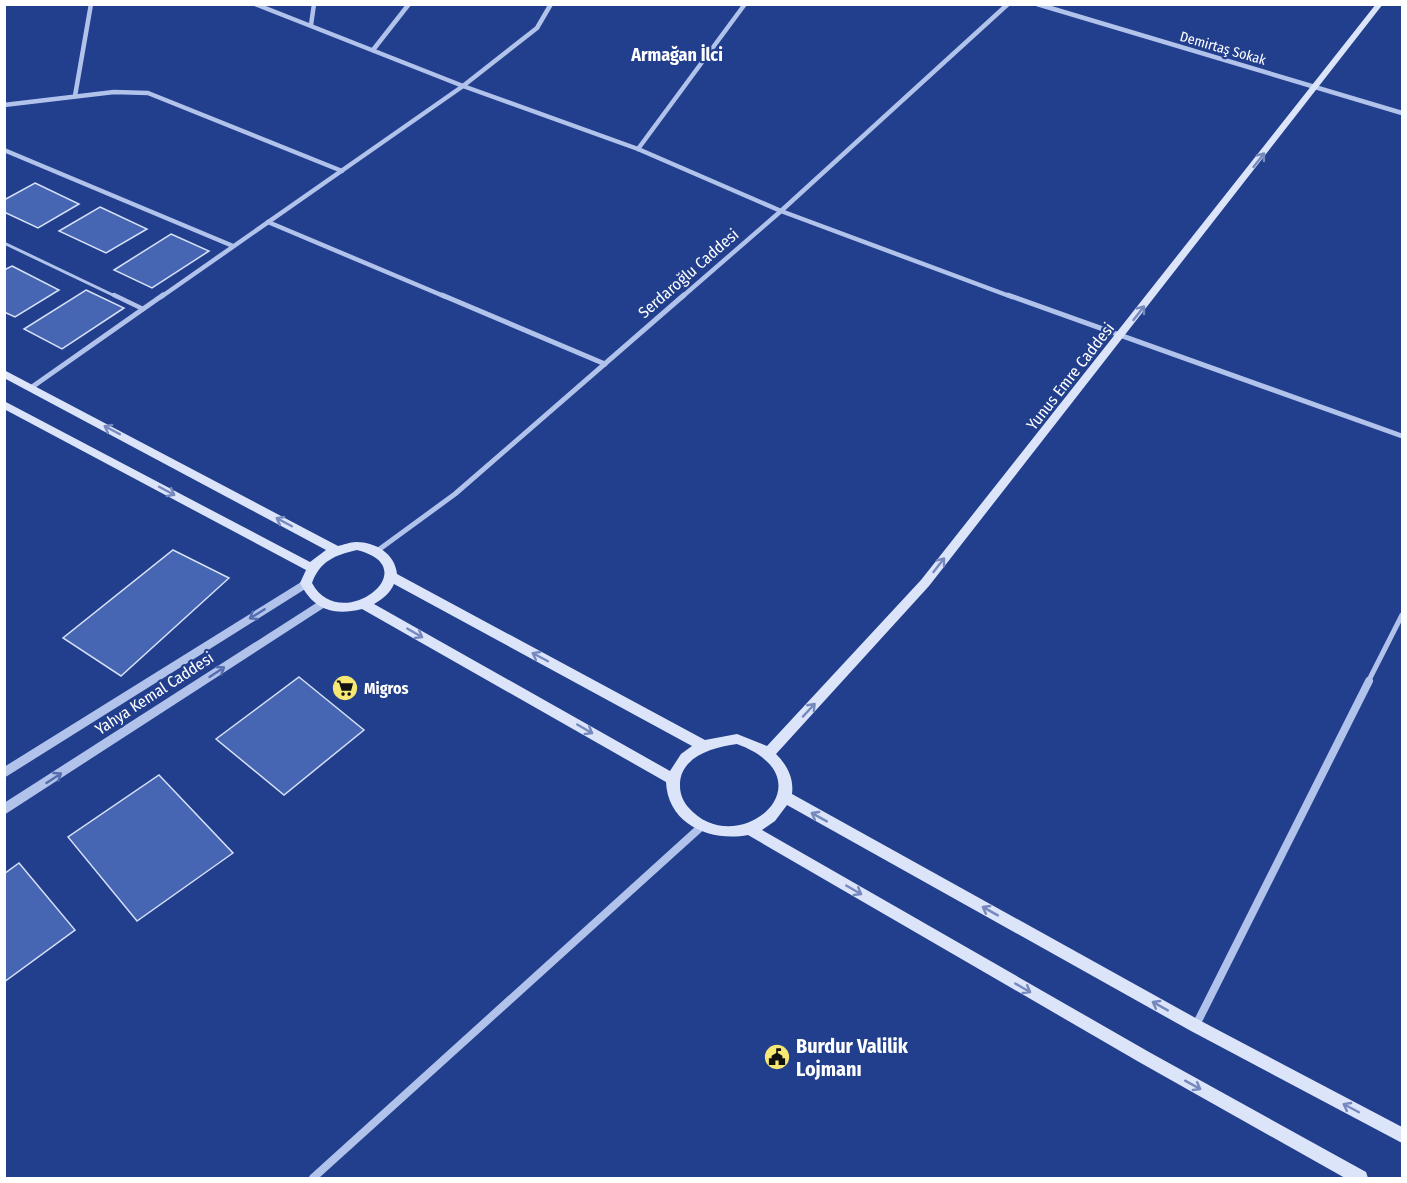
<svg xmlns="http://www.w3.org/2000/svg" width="1407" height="1183" font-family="'Fira Sans Condensed',sans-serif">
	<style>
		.building { fill: #4665b2; stroke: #d6e0f8; stroke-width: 1.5 }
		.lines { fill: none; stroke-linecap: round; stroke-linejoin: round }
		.service-far1 { stroke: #b1c2eb; stroke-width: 3 }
		.service { stroke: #b1c2eb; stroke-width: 4.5 }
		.minor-far2 { stroke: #b1c2eb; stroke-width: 4.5 }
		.minor-far1 { stroke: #b1c2eb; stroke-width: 5 }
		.minor { stroke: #b1c2eb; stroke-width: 8 }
		.tertiary { fill: #b1c2eb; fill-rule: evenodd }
		.secondary { fill: #dce4f9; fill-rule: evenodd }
		.oneway { stroke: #7689be }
		.oneway2 { stroke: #546dae }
		.labels { text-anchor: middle; stroke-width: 4.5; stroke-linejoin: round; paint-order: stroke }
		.far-street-label { font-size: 14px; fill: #fff; stroke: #223f8d }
		.street-label { font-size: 16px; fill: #fff; stroke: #223f8d }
		.poi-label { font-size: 16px; font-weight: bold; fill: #fff; stroke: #223f8d; text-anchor: start }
		.far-district-label { font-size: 18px; font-weight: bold; fill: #fff; stroke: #223f8d }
		.near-poi-label { font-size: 20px; font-weight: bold; fill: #fff; stroke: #223f8d; text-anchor: start }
	</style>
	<rect width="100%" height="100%" fill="#223f8d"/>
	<!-- building -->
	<g class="building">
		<polygon points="35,183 79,204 38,228 4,212 4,200"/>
		<polygon points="100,207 147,229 106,253 59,231"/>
		<polygon points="171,234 209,251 152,288 114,270"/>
		<polygon points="12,266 59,290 15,317 4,312 4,270"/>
		<polygon points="86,290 124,308 62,349 24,329"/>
		<polygon points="173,550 229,578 121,676 63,638"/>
		<polygon points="299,677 364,730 284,795 216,739"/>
		<polygon points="159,775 233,853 137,921 68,837"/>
		<polygon points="19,863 75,930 4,982 4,874"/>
	</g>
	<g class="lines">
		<!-- service-far1 -->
		<polyline class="service-far1" points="4,243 117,297"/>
		<!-- service -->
		<polyline class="service" points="114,295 143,309"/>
		<!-- minor-far2 -->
		<g class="minor-far2">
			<polyline points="255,4 463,86 638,149 781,211 1012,297"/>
			<polyline points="1037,4 1402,113"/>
			<polyline points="311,25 314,4"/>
			<polyline points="373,50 409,4"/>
			<polyline points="75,96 91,4"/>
			<polyline points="4,105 114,92 148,93 342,171"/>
			<polyline points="638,149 745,4"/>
			<polyline points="4,150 233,246"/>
			<polyline points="268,222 446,297"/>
			<polyline points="161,297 463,86 537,28 551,4"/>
			<polyline points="682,297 781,211 1008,4"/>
		</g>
		<!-- minor-far1 -->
		<g class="minor-far1">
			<polyline points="442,295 605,364"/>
			<polyline points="1008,295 1402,436"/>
			<polyline points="32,387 163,295"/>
			<polyline points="377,551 455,494 684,295"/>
			<polyline points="1368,682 1402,615"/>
		</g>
		<!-- minor -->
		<g class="minor">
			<polyline points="1196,1025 1369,681"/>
			<polyline points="313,1178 702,826"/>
		</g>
		<!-- tertiary -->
		<g class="tertiary">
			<polygon points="306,579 310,580 311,583 310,586 4,778 4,767"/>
			<polygon points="321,600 325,601 326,604 325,607 4,815 4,803"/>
		</g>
		<!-- secondary -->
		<path class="secondary" d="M1376 4H1383L929 586 776 754C787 765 794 778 792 794L1201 1021 1402 1127V1143L1191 1031 787 805 775 821 762 830 1149 1052 1366 1172 1368 1178H1345L1139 1062 748 835C711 842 668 825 666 782L362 609C333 616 314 610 300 583L306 570 4 409V401L310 562 326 550 4 378V370L338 546C343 545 350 542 356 542 376 542 395 554 397 574L705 740 737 734 767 746 921 580ZM357 550C429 568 340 636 312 583 320 561 335 555 357 550ZM394 584 692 746 681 754 670 771 374 604C383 599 390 593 394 584ZM737 744C834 780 737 864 688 807 683 801 680 794 680 786 679 757 713 747 737 744Z"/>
	</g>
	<!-- one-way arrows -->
	<defs><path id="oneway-shaft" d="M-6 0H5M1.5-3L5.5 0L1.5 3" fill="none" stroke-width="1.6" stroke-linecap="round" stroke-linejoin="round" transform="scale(1.5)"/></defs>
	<g class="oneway">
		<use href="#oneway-shaft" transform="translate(1259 160) rotate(-52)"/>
		<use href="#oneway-shaft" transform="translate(1139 313) rotate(-52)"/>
		<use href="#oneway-shaft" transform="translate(112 430) rotate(-152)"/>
		<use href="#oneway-shaft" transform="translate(167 491) rotate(28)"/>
		<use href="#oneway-shaft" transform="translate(284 522) rotate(-152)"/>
		<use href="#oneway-shaft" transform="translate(939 565) rotate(-52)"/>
		<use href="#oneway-shaft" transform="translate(415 633) rotate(30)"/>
		<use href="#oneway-shaft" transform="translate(540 657) rotate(-152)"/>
		<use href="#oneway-shaft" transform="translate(809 710) rotate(-47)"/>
		<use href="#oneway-shaft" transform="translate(585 729) rotate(30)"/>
		<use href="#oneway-shaft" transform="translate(819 817) rotate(-151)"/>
		<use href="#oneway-shaft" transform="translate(854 890) rotate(30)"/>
		<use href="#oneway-shaft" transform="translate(990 911) rotate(-151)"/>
		<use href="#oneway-shaft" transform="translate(1023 988) rotate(30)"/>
		<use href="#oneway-shaft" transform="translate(1160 1006) rotate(-151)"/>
		<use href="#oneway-shaft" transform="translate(1193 1085) rotate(29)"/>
		<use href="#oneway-shaft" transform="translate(1351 1108) rotate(-152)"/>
	</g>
	<g class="oneway2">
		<use href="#oneway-shaft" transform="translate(257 614) rotate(148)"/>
		<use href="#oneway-shaft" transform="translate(217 672) rotate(-33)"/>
		<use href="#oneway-shaft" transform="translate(54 778) rotate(-33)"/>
	</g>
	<!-- icons -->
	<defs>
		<g id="supermarket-disc" transform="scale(1.35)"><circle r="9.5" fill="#f7e773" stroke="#223f8d"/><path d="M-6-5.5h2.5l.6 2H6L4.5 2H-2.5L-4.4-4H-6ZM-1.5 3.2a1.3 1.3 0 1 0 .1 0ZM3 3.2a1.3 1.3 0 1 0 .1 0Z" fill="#111"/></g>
		<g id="civic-disc" transform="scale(1.35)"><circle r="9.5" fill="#f7e773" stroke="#223f8d"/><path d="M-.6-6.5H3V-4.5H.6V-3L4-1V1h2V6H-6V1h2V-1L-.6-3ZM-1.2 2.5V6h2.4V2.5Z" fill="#111"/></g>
	</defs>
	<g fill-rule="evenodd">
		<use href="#supermarket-disc" x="345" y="688"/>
		<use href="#civic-disc" x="777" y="1057"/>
	</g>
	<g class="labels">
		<!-- far-street labels -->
		<g class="far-street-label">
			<text transform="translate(1223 48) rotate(16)" y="5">Demirtaş Sokak</text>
		</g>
		<!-- street labels -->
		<g class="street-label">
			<text transform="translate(688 273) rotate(-41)" y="6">Serdaroğlu Caddesi</text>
			<text transform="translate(1070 376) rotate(-52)" y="6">Yunus Emre Caddesi</text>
			<text transform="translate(154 693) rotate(-33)" y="6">Yahya Kemal Caddesi</text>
		</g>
		<!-- poi labels -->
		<g class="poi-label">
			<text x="364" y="694">Migros</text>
		</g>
		<!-- far-district labels -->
		<g class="far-district-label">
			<text x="677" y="61">Armağan İlci</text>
		</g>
		<!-- near-poi labels -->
		<g class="near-poi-label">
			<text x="796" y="1053">Burdur Valilik<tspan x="796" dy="23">Lojmanı</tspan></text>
		</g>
	</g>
	<!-- border -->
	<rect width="1407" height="1183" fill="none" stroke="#ffffff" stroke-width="12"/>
</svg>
